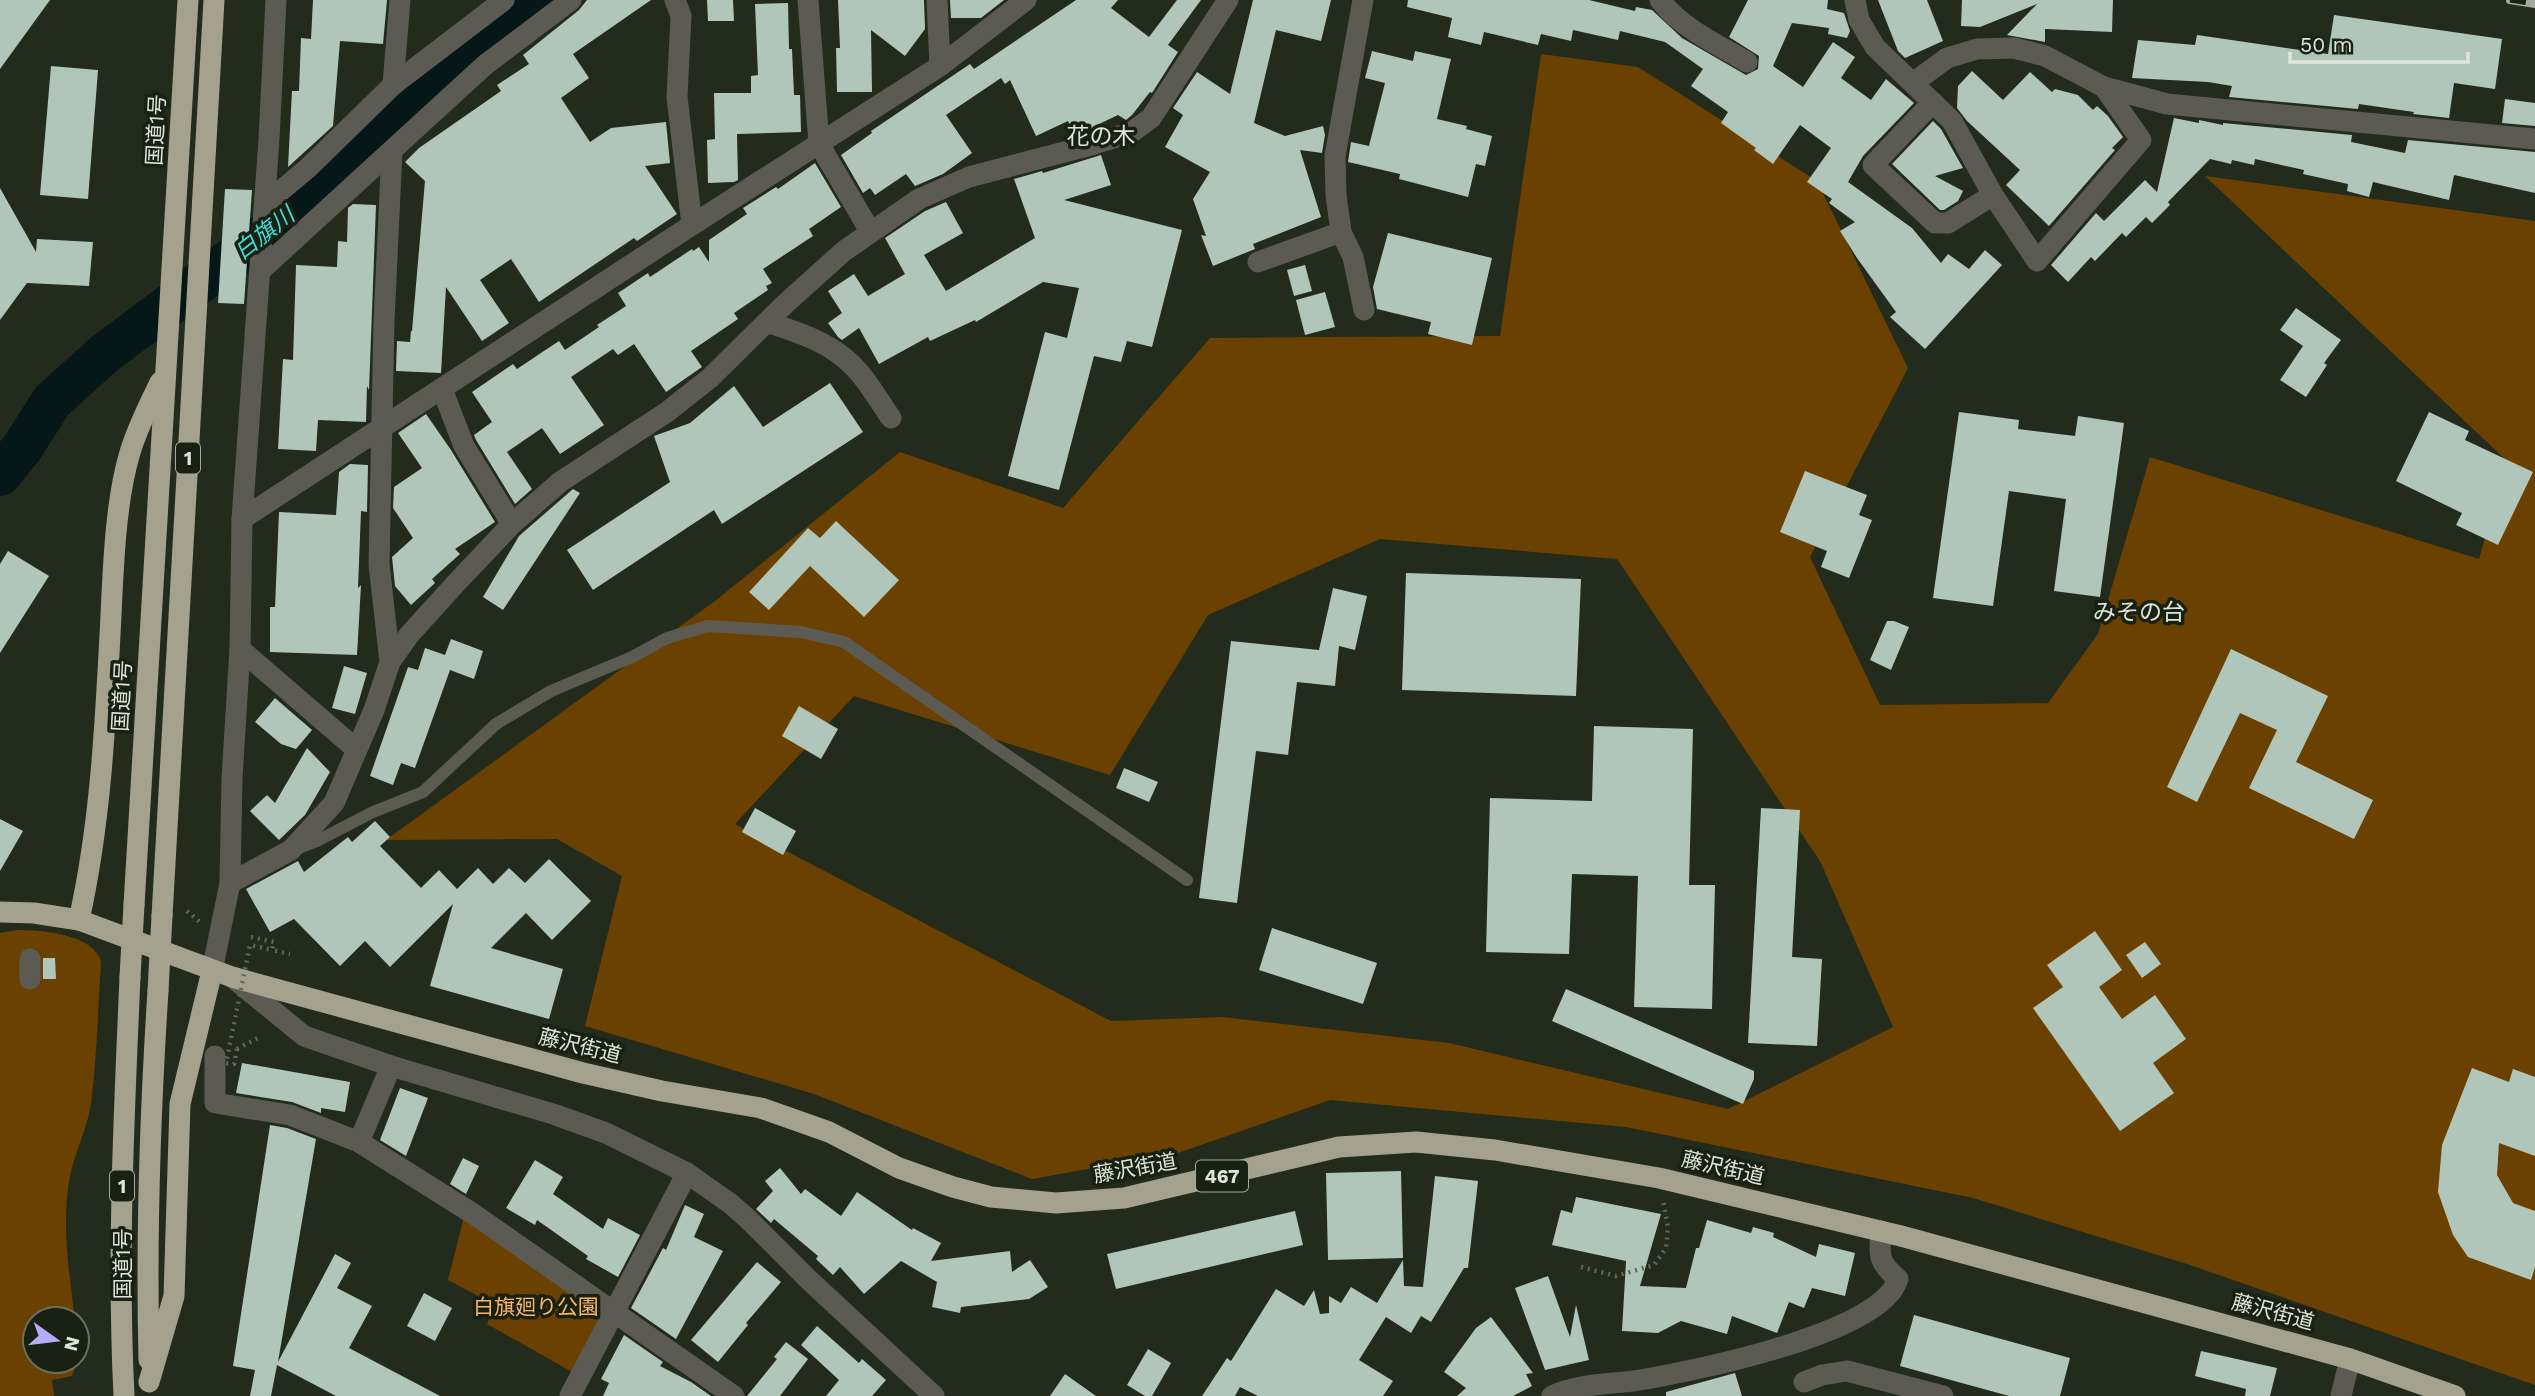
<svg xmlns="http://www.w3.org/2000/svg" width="2535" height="1396" font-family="'Work Sans','Noto Sans JP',sans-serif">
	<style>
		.green { fill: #6b4102; fill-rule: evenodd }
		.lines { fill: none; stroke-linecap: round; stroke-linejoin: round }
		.river { stroke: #051717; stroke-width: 42 }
		.building { fill: #b0c6bb }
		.path { stroke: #61685b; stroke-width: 4.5; stroke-dasharray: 2 5; stroke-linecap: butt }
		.lane { stroke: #5c5b53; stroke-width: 12 }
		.street { stroke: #5c5b53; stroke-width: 21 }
		.highway { stroke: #a4a18c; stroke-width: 21 }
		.rail-casing { stroke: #a4aa9f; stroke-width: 8 }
		.rail { stroke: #192113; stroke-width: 5; stroke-dasharray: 16; stroke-linecap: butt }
		.path-bridge { stroke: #61685b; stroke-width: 4.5; stroke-dasharray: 2 5; stroke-linecap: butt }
		.highway-bridge { stroke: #a4a18c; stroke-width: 21 }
		.labels { text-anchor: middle; stroke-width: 7; stroke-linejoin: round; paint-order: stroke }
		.shield { fill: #192113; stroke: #a4aa9f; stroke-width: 2 }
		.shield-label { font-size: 19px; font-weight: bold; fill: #dfe5db }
		.street-label { font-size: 21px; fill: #dfe5db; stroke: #192113 }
		.park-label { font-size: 21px; fill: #fbb668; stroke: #192113 }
		.neighbourhood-label { font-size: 23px; fill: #dfe5db; stroke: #192113 }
		.water-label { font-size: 23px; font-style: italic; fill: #43dcdc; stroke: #192113 }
	</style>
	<rect width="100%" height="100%" fill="#232b1c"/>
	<!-- green -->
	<g class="green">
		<path d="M1541 54 1638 67 1817 181 1908 368 1810 557 1880 705 2048 703 2098 634 2150 457 2479 559 2507 461 2205 176 2535 221V1385L2190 1265 1973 1198 1626 1127 1330 1100 1178 1153 1032 1179 814 1094 585 1026 622 876 557 839 386 840 715 601 900 452 1063 508 1210 338 1500 336ZM1380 539 1617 559 1820 861 1893 1027 1728 1109 1449 1043 1222 1017 1111 1021 735 824 854 696 1110 775 1208 615Z"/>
		<path d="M17 930C43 930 92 934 101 961 98 1009 97 1056 91 1104 87 1129 75 1152 70 1176 61 1223 69 1272 75 1319H35V1361H77L72 1376 52 1380 54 1396H0V933Z"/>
		<polygon points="464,1217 608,1309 574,1373 487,1324 495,1305 448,1280"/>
	</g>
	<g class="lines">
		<!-- river -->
		<polyline class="river" points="0,475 22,448 52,401 104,354 286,218 401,110 539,0"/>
	</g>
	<!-- building -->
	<g class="building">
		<polygon points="0,0 50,0 0,69"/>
		<polygon points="313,0 387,0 383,44 340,41 333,126 288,167 292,91 299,91 301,38 311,39"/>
		<polygon points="587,0 651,0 573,54 589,78 561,98 590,142 611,128 666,122 670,163 645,166 677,214 637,241 634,238 539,302 511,259 480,280 509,323 482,341 446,287 441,373 396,371 397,341 410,342 411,331 412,331 425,181 405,162 419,148 501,91 497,85 529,64 523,55 579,10"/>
		<polygon points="707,0 733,0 734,21 708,21"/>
		<polygon points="838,0 924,0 925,29 905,56 871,30 872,92 837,92 836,48 840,48"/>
		<polygon points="950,0 1004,0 981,18 951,18"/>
		<polygon points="1076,0 1118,0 1111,8 1149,37 1177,0 1201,0 1168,45 1178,52 1152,93 1150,92 1132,115 1126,120 1118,115 1093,127 1094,130 1075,136 1068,121 1036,136 1010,80 1005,84 1001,78 946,115 972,153 943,174 915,186 906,174 875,195 870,188 863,193 841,155 872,133 871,131 970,64 974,69"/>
		<polygon points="1253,0 1331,0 1321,41 1276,30 1254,123 1285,136 1323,126 1325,135 1322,153 1300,150 1321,217 1253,244 1255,249 1213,266 1201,235 1206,236 1193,199 1210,172 1165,147 1183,115 1173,108 1197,72 1230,94"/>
		<polygon points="1408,0 1589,0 1635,11 1636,7 1652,10 1682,38 1746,75 1758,69 1759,56 1729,37 1748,0 1828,0 1827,9 1844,13 1850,31 1847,38 1828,34 1829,28 1792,23 1773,66 1803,87 1833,42 1855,57 1841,78 1871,100 1886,79 1914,103 1863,156 1848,182 1912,228 1941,263 1948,254 1969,269 1985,250 2002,265 1925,349 1890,317 1896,312 1857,258 1840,231 1855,222 1829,203 1832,199 1807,182 1831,148 1800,125 1773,164 1754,150 1756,148 1721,123 1728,112 1691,86 1703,69 1665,42 1620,31 1618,40 1573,30 1571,41 1541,34 1538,45 1484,32 1481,45 1448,37 1452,18 1407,7"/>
		<polygon points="1878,0 1927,0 1943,41 1905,58 1898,51"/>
		<polygon points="1962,0 2113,0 2112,32 2045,29 2045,42 2007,35 2037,4 1980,27 1961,26"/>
		<polygon points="788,3 789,49 792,49 794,95 800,95 801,132 737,134 738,180 734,182 708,183 707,140 715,139 714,93 751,93 751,76 758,75 755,4"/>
		<polygon points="2334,15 2502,39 2495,89 2454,83 2449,118 2413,114 2414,112 2359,104 2358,109 2229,97 2232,86 2208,82 2132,78 2138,40 2195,45 2197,35 2328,54"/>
		<polygon points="1372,51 1413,61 1415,51 1451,59 1437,119 1467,126 1466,129 1492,136 1485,166 1476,164 1468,197 1399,179 1400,174 1348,162 1351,142 1369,146 1385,83 1365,78"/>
		<polygon points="51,66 98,70 88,199 40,195"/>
		<polygon points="1972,71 2003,100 2030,72 2052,92 2055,89 2078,95 2093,110 2097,106 2108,116 2123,137 2112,148 2115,150 2049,226 2006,185 2020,170 1967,121 1957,108 1958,86"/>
		<polygon points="2505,99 2535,103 2535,126 2502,123"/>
		<polygon points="2174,118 2199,123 2199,120 2223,125 2223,123 2352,135 2351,142 2405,153 2408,140 2535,152 2535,193 2454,175 2449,200 2373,182 2369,197 2347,191 2348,184 2303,174 2304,170 2255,159 2254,165 2232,160 2231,164 2210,159 2168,202 2170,205 2152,223 2146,217 2126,237 2122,233 2095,261 2091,257 2068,282 2051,265 2096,213 2104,221 2145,180 2157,192"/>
		<polygon points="1933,121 1941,129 1963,168 1935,176 1963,191 1958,201 1944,210 1940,210 1892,164"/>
		<polygon points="1101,155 1111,185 1064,200 1182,230 1152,347 1127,341 1121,362 1094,356 1059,490 1008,476 1045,332 1067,338 1079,288 1043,282 976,322 975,320 930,341 928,337 879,364 859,328 842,340 838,337 828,323 842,313 828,291 854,274 868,296 905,274 885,238 925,211 946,202 963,233 924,255 946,291 1035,238 1014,179 1042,171 1043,173"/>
		<polygon points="815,163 841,207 809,229 813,236 763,269 772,283 766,286 768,290 734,313 738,319 691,351 702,367 666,392 634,344 618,355 613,349 571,377 604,425 560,454 542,428 507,452 532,489 515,504 476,440 474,435 492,422 472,392 513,364 517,369 559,341 565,350 599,327 597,325 626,306 618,293 648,273 650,277 692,249 693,251 699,247 709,262 709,240 747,214 743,208 776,187 778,189"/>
		<polygon points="0,188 36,252 37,239 93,242 89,286 27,283 0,320"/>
		<polygon points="225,189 252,190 244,304 218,303"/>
		<polygon points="353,204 376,205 369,390 367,386 366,422 318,420 316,451 278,449 283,359 293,360 296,265 337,267 338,241 347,242 348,208"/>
		<polygon points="1388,233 1492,258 1472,345 1428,334 1431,322 1377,309 1373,287"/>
		<polygon points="1305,265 1312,291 1294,296 1287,270"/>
		<polygon points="1325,292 1335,327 1305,335 1296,300"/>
		<polygon points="2296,308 2341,340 2324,363 2327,365 2306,397 2280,380 2303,346 2280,330"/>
		<polygon points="830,383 863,432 722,524 714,510 593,590 567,550 670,482 654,436 690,423 734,386 763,427"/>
		<polygon points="1959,412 2019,420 2018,429 2075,436 2078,416 2124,423 2100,597 2054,591 2066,499 2009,491 1993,606 1933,598"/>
		<polygon points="2429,412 2469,431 2465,440 2533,472 2498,545 2456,525 2462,513 2396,481"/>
		<polygon points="426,414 451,450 495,522 455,549 460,554 432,579 435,583 411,605 395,586 392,557 413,538 393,508 394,487 422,468 398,433"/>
		<polygon points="350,464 368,465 367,512 361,511 358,588 361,585 357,655 270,652 270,607 275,607 279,512 336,515 339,472"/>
		<polygon points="1805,471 1867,495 1859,515 1872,520 1849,578 1821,567 1827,551 1780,532"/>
		<polygon points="573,489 580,493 503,610 483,597 519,536"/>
		<polygon points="836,521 899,580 864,617 810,566 769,610 749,592 808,528 820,538"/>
		<polygon points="8,551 49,576 0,653 0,564"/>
		<polygon points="1406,573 1581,579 1576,696 1402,690"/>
		<polygon points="1333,588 1367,596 1355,650 1339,646 1335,686 1297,682 1288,755 1256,751 1237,903 1199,898 1231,641 1319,650"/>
		<polygon points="1887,621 1894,621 1909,627 1891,670 1870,660"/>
		<polygon points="451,639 483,651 474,679 450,670 415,768 401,763 393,785 370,776 408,667 418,670 425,648 445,655"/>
		<polygon points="2231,649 2328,696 2296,762 2373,800 2354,839 2249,788 2277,730 2240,713 2197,802 2167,787"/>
		<polygon points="344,666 367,673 355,714 332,708"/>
		<polygon points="275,698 312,730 296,749 281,744 255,722"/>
		<polygon points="799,706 838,729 821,759 782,736"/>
		<polygon points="1594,726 1693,729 1689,885 1715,885 1712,1009 1634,1007 1638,876 1572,874 1569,954 1486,952 1490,798 1592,801"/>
		<polygon points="307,748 330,772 305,815 279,840 250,811 267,795 275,803"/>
		<polygon points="1124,768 1158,782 1149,802 1116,788"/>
		<polygon points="755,808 796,831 783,855 742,832"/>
		<polygon points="1761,808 1800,810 1792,957 1822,959 1817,1046 1748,1043"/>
		<polygon points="0,819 23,831 0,871"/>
		<polygon points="375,821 390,837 380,846 421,888 439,870 457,889 478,868 493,884 509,868 525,883 549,859 591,901 552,940 526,913 491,948 563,969 549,1019 430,986 453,904 390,967 365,941 340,966 294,919 270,932 246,889 298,861 304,872 348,837 352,842"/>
		<polygon points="1272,928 1377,963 1363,1004 1259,970"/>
		<polygon points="2095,931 2122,970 2099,987 2122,1019 2155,995 2186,1039 2153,1063 2174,1093 2120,1131 2033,1008 2063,987 2047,965"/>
		<polygon points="2145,942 2161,964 2142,978 2126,955"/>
		<polygon points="43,958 55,958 56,979 43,979"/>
		<polygon points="1566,989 1754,1071 1754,1079 1743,1104 1552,1021"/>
		<polygon points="242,1063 350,1082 345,1112 321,1108 321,1113 292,1102 236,1093"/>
		<polygon points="2472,1068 2509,1082 2513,1069 2535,1077 2535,1156 2499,1143 2497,1175 2513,1203 2535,1211 2535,1267 2531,1280 2468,1257 2453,1235 2438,1192 2442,1145"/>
		<polygon points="400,1088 428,1098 406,1156 380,1140"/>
		<polygon points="270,1125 287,1128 316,1139 278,1362 335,1254 351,1263 337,1288 372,1306 349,1348 440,1396 336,1396 277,1365 271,1396 250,1396 255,1370 233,1366"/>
		<polygon points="463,1158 479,1166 466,1194 450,1184"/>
		<polygon points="535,1160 563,1177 553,1194 603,1229 608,1218 640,1235 618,1277 586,1259 588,1256 537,1220 535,1225 506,1208"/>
		<polygon points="780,1168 801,1194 805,1189 841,1216 857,1192 912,1230 913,1228 941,1243 931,1261 1010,1251 1012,1272 1030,1260 1048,1287 1029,1299 961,1307 960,1313 932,1307 937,1282 901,1261 864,1294 840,1267 833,1275 816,1259 818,1256 774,1219 771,1223 756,1209 773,1191 765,1181"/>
		<polygon points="1401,1171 1403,1258 1328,1260 1326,1173"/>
		<polygon points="1435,1176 1478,1181 1468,1268 1464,1268 1431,1322 1421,1316 1411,1333 1386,1317 1359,1360 1393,1381 1383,1396 1258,1396 1240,1387 1235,1396 1202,1396 1227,1358 1231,1361 1276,1289 1304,1306 1314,1290 1320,1314 1329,1313 1329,1296 1341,1303 1351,1287 1377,1303 1403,1260 1404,1286 1423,1287"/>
		<polygon points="1576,1197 1661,1214 1640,1286 1686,1288 1696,1248 1699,1248 1707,1220 1751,1233 1753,1227 1774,1233 1773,1237 1816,1257 1819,1244 1855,1253 1845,1296 1812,1288 1804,1308 1789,1302 1777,1333 1732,1316 1727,1334 1681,1321 1658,1333 1622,1331 1626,1261 1552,1245 1561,1210 1572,1213"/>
		<polygon points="685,1205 704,1214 694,1237 723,1251 676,1339 631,1308 663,1248 666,1250"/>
		<polygon points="1295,1211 1303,1245 1116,1289 1107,1254"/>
		<polygon points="757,1262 781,1282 746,1323 748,1325 718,1362 691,1340"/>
		<polygon points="1548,1276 1570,1337 1576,1305 1589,1360 1545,1370 1515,1288"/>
		<polygon points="424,1293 452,1308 435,1341 407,1326"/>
		<polygon points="1914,1315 2070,1358 2060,1396 2009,1396 1900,1366"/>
		<polygon points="1491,1317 1533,1373 1526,1374 1532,1386 1513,1396 1457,1396 1466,1388 1444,1372 1476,1328"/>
		<polygon points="817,1326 859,1363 862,1359 886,1380 872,1396 826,1396 839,1380 801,1345"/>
		<polygon points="624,1335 663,1362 660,1366 691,1382 711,1396 603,1396 609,1383 601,1379"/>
		<polygon points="786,1342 808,1359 780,1396 747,1396 777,1359 774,1357"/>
		<polygon points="1148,1349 1171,1363 1152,1396 1145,1396 1127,1385"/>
		<polygon points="2201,1351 2277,1368 2270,1396 2245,1396 2246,1389 2195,1376"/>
		<polygon points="1735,1373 1742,1396 1666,1396 1666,1392"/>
		<polygon points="1065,1374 1096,1396 1050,1396"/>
	</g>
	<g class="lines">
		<!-- path -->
		<g class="path">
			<polyline points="187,911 201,923"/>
			<polyline points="251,937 274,942 272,950 290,954"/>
			<polyline points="237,1049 258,1038"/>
			<polyline points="1581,1267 1616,1276 1654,1265 1666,1248 1668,1227 1663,1200"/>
		</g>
		<!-- lane -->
		<polyline class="lane" points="296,849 317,841 373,812 423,792 496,724 551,691 632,657 667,638 708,626 801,632 844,642 1187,880"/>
		<!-- street -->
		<g class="street">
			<polyline points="675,0 681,16 677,97 692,225"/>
			<polyline points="808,0 819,144 870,231"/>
			<polyline points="937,0 940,66"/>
			<polyline points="1363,0 1335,156 1336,195 1341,232 1353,257 1364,310"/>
			<path d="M1660 0C1681 28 1717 44 1747 62"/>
			<polyline points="1855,0 1859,20 1875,47 1952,121 1993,195 2037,261 2141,140 2104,87"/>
			<polyline points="1913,83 1947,58 1977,49 2014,48 2045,56 2104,87 2167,104 2535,139"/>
			<polyline points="393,85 400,0"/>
			<polyline points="1933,102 1873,165 1935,223 1948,223 1993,195"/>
			<polyline points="265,204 308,168 393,85 504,0"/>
			<polyline points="1258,262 1341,232"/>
			<polyline points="260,271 485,65 571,0"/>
			<path d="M767 322C793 331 821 339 843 357 863 372 877 398 891 418"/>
			<polyline points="442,389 464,446 512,524"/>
			<polyline points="242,519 692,225 940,66 1026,0"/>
			<polyline points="240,649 356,749"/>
			<polyline points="390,662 379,564 384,321 392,151"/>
			<polyline points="230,883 291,850 334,803 374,710 390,662 409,635 458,581 512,524 560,482 667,412 710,378 785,304 844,251 919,199 969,177 1091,145 1132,132 1151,118 1228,0"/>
			<polyline points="30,959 30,979"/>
			<polyline points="212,971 230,883 232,778 240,649 242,519 269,139 276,0"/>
			<polyline points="232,977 304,1036 391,1066 553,1114 606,1133 687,1173 731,1204 749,1220 809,1280 934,1396"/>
			<polyline points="215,1056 215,1103 290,1115 359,1142 475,1215 734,1396"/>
			<polyline points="359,1142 391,1066"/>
			<polyline points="1804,1382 1822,1375 1847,1371 1943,1396"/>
			<polyline points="570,1396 687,1173"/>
			<path d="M1552 1396C1581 1382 1614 1385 1646 1379 1706 1368 1851 1338 1890 1293 1894 1289 1896 1283 1898 1279 1878 1262 1879 1256 1881 1231"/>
			<polyline points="2341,1396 2350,1359"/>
		</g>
		<!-- highway -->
		<g class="highway">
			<polyline points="134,905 188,0"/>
			<polyline points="0,912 34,913 79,920 232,977 583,1073 662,1091 761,1108 829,1132 899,1168 953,1187 991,1197 1056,1203 1124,1198 1339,1147 1416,1142 1495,1150 1659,1178 1901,1236 2350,1359 2455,1396"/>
			<polyline points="162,916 214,0"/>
			<path d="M79 920C100 826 105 731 110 635 113 580 114 508 129 456 136 430 149 406 160 382"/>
			<path d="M149 1360C146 1237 150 1114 158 991"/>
			<polyline points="149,1382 174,1296 180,1104 212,971"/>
			<path d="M124 1396C117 1256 124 1116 130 977"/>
		</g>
		<!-- rail casing -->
		<g class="rail-casing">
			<polyline id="rail" points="2510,0 2535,4"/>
		</g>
		<!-- rail -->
		<use href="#rail" class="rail"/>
		<!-- path-bridge -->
		<polyline class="path-bridge" points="237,1049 234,1064 226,1063 250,945 272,950"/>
		<!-- highway-bridge -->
		<g class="highway-bridge">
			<polyline points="130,977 134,905"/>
			<polyline points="158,991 162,916"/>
		</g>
	</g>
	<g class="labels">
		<!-- shield labels -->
		<g class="shield">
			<rect x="176" y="442.5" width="24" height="31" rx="5"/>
			<rect x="1196" y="1160.5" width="52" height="31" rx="5"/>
			<rect x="110" y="1170.5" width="24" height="31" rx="5"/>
		</g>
		<g class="shield-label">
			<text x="188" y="465">1</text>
			<text x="1222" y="1183">467</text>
			<text x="122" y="1193">1</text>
		</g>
		<!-- street labels -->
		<g class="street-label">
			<text transform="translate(156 130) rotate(-87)" y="7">国道1号</text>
			<text transform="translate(122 696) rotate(-87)" y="7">国道1号</text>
			<text transform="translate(580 1046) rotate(14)" y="7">藤沢街道</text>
			<text transform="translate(1135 1168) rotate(-10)" y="7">藤沢街道</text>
			<text transform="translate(1723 1168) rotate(13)" y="7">藤沢街道</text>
			<text transform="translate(123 1264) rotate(-90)" y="7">国道1号</text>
			<text transform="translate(2273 1312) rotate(15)" y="7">藤沢街道</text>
		</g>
		<!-- park labels -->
		<g class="park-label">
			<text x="536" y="1314">白旗廻り公園</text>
		</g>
		<!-- neighbourhood labels -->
		<g class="neighbourhood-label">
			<text x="1101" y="144">花の木</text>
			<text x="2139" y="620">みその台</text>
		</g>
		<!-- water labels -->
		<g class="water-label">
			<text transform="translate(264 233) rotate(-38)" y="8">白旗川</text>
		</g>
	</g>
	<!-- north arrow -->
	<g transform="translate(56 1340) rotate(104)"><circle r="33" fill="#192113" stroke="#686f63" stroke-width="2"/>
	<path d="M0-5L12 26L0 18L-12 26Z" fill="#b7abf8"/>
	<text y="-10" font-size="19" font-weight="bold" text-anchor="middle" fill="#dfe5db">N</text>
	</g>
	<!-- scale -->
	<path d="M2290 52v10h178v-10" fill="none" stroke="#dfe5db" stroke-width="3.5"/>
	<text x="2300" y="52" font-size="21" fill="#dfe5db" stroke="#192113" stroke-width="5" paint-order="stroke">50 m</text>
</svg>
